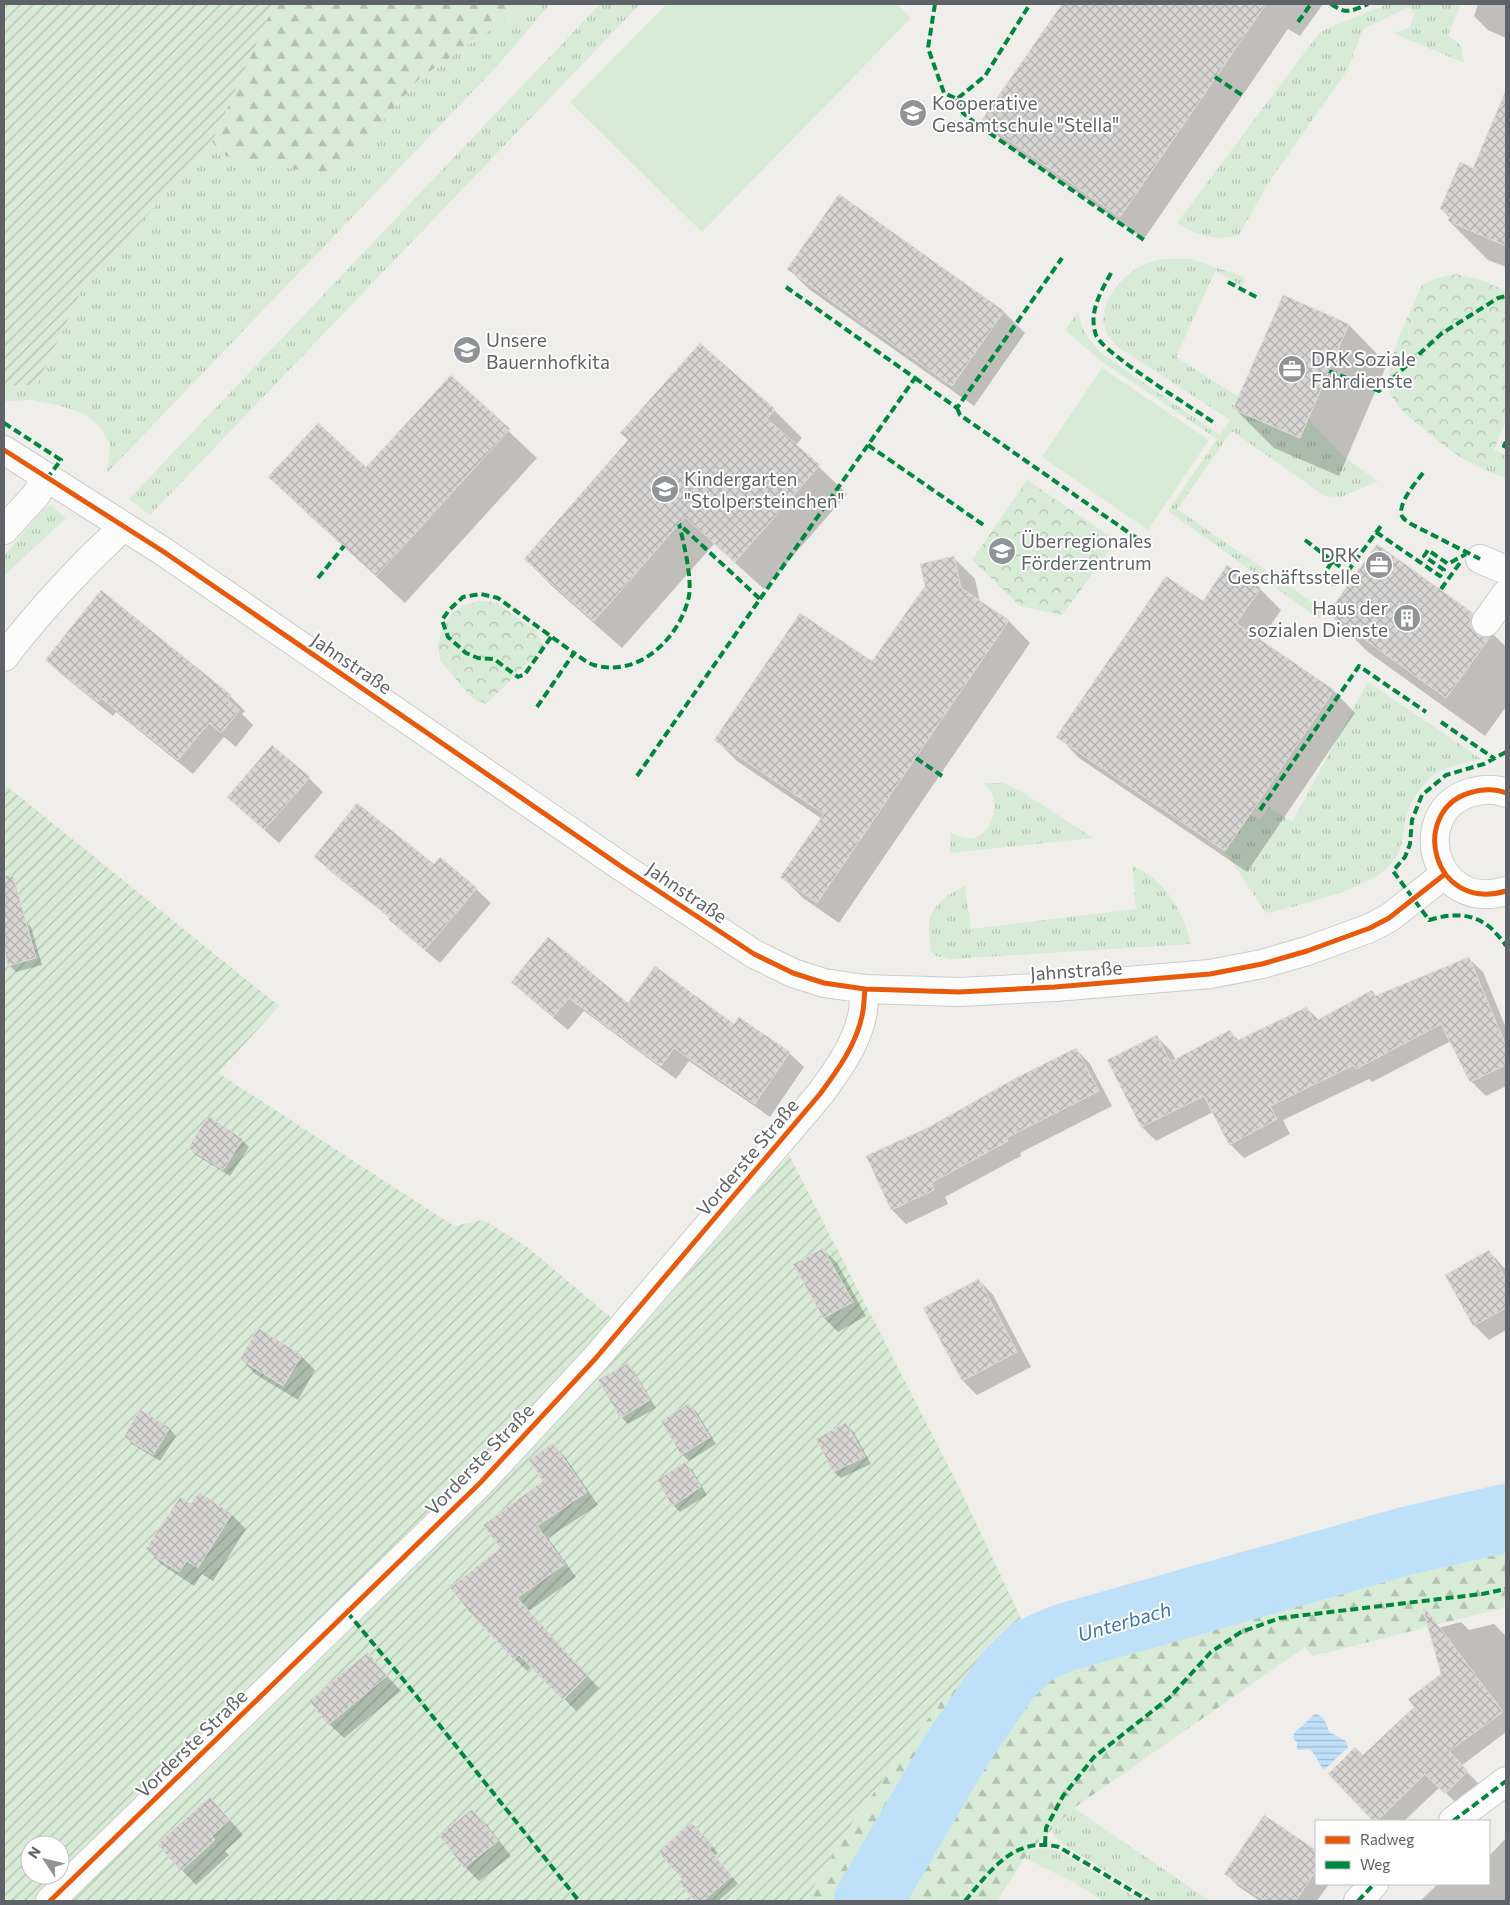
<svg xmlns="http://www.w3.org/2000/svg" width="1510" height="1905" font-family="Commissioner,sans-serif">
  <defs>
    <pattern id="grass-tufts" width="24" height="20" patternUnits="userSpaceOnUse" patternTransform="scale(1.25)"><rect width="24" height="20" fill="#d8ebd6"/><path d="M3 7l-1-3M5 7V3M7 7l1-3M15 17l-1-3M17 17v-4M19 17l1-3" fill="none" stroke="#b2c2b1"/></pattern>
    <pattern id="forest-firs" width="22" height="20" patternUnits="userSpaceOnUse" patternTransform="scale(1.25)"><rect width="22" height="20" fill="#d8ebd6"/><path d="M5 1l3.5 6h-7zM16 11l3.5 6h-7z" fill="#b2c2b1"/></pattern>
    <pattern id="park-crowns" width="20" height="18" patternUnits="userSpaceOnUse" patternTransform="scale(1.25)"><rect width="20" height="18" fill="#d8ebd6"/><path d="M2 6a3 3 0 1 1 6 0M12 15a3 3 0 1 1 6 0" fill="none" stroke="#b2c2b1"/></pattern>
    <pattern id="garden-furrows" width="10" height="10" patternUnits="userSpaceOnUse" patternTransform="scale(1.25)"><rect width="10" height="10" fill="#d8ebd6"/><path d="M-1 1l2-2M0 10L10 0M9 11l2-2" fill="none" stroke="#b2c2b1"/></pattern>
    <pattern id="water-rules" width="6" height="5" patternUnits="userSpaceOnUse" patternTransform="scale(1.25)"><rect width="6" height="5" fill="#bfe0f9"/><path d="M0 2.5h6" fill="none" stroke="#9eb9cd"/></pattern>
    <pattern id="building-cross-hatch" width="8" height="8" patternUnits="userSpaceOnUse" patternTransform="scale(1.25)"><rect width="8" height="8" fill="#d6d5d3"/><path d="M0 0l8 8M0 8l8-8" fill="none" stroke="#b1b0af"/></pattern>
  </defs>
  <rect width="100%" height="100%" fill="#efeeea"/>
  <!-- grass -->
  <path fill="url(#grass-tufts)" d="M528 4H550L498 65 107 473 110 445 101 428 85 414 58 405 33 400 4 401V386L37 385 83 287 212 142 226 156 347 162 420 78Z
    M600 4H640L150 515 129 499Z
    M1387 4H1461L1448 35 1461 46 1464 63 1393 33 1410 28 1414 14 1409 7 1363 29 1348 69 1269 182 1239 235C1212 241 1201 236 1177 223L1320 32Z
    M1162 259H1191L1244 277 1245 282 1242 287 1235 283 1236 282 1215 271 1176 357 1239 397 1234 410 1300 438 1308 419 1344 457 1378 481 1341 497 1325 496 1232 431 1177 509 1328 613 1318 618 1168 511 1217 439 1101 361 1065 330 1078 312C1082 331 1090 342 1105 356L1220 435 1230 420 1118 347C1114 342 1108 337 1106 331 1095 309 1120 277 1139 267 1146 263 1155 261 1162 259Z
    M1494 450 1506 455V478L1483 469Z
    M51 505 66 518 4 576V556L43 510Z
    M1368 682 1481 759C1469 763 1456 764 1444 769 1422 779 1408 804 1404 827 1402 844 1401 855 1387 868 1363 890 1299 906 1266 913L1225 851 1250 814 1260 820 1269 807 1292 822Z
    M984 783H1003L1019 790 1093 838 950 853 951 833C958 836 966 840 974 838 992 833 999 807 991 792 990 789 986 786 984 783Z
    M1132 866C1164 878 1184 912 1191 944L952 959 936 956 931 952C931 943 928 933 929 924 929 907 951 892 965 886L971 929 1136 909Z
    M1074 1808 1210 1901H1156L1062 1844 1054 1836 1053 1828Z
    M1043 1848 1058 1851 1142 1901H1103L1075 1883 1025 1858 1029 1851Z"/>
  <!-- forest -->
  <path fill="url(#forest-firs)" d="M274 4H528L420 78 347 162 322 174 226 156 212 142Z
    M1506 1484V1607L1313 1656 1305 1647 1074 1808 1029 1851 997 1901H805L855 1818 946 1694 983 1670 995 1649 1026 1629Z"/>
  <!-- park -->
  <path fill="url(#park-crowns)" d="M1456 274 1481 280 1506 291V420L1494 450 1483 469C1460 459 1444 446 1425 430 1414 421 1397 409 1391 394 1381 365 1411 312 1422 285L1437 278Z
    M1027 480 1117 541 1062 615 1020 606 972 560Z
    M479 601 495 602 536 631 544 647 486 704 472 698 440 660 438 645 442 629 451 615 463 606Z"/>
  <!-- garden -->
  <path fill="url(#garden-furrows)" fill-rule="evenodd" d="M4 4H274L212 142 83 287 37 385 4 386Z
    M4 784 279 1006 218 1073 454 1226 483 1220 527 1247 634 1337 789 1155 960 1489 1026 1629 995 1649 983 1670 946 1694 855 1818 805 1901H4ZM30 1845H60V1875H30Z"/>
  <!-- pitch -->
  <path fill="#d8ebd6" d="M667 4H897L911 18 702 232 570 102Z
    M1102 368 1209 440 1148 530 1042 457Z"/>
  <!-- water -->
  <path fill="url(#water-rules)" d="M1315 1714C1324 1716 1327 1724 1329 1732L1346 1741 1348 1747 1324 1770C1318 1763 1316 1754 1309 1749L1300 1750 1297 1749V1742L1293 1739 1294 1733Z"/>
  <!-- shadow -->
  <path fill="#0003" d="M1063 4H1323L1300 36 1288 29 1144 239 1006 144 982 120Z
    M1478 4H1506V38L1488 30 1474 16Z
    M1488 136 1506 143V267L1488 260 1449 221 1450 218 1441 209 1474 169Z
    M840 196 1004 312 1025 333 974 406 810 290 788 269Z
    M1349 325 1387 364 1339 476 1274 448 1235 409Z
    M700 345 774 410 802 438 796 445 847 494 764 589 714 544 622 648 553 587 525 559 629 440Z
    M451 377 537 458 405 603 298 505 270 477 367 469Z
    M954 558 975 579 980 602 1009 621 1030 643 839 923 803 898 782 877 822 819 737 761 716 740 872 663Z
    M1260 589 1281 610 1260 641 1334 691 1355 713 1247 872 1079 758 1058 736 1203 602Z
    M101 592 230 696 245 711 242 714 253 725 236 747 224 737 193 774 116 712 113 716 61 674 46 660Z
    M1329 613 1473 614 1506 647V707L1485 736 1368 652Z
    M309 778 323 792 279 843 228 797Z
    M316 857 434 865 476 889 491 903 440 963 404 933 390 918 330 871Z
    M24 920 31 927 42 965 16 972 9 965 4 945V926Z
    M1468 958 1483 972 1506 1028V1086L1486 1096 1471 1081 1451 1041 1372 1082 1369 1079 1283 1120 1290 1134 1244 1158 1230 1144 1213 1112 1156 1141 1142 1127 1109 1060 1157 1037 1171 1051 1176 1060 1230 1031 1239 1041 1306 1008 1319 1020 1372 992 1377 996Z
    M513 982 734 1026 739 1019 789 1053 804 1067 770 1117 689 1061 676 1079 584 1011 568 1030 527 996Z
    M1076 1049 1090 1064 1112 1106 1020 1153 1021 1156 945 1197 948 1204 906 1224 892 1210 929 1128Z
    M242 1140 249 1147 230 1176 196 1155 189 1148Z
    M823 1249 837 1263 866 1316 838 1332 824 1318Z
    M1489 1251 1506 1270V1330L1489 1340 1474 1325 1447 1275Z
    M979 1280 993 1295 1031 1367 977 1395 963 1381Z
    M301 1356 315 1370 298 1400 255 1374 241 1359Z
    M628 1364 634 1371 656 1408 628 1424 621 1417Z
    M689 1405 696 1411 716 1444 689 1461 682 1454Z
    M846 1424 853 1431 871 1464 841 1478 834 1472 817 1439Z
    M170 1429 176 1436 160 1461 132 1444 125 1437Z
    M553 1445 565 1457 598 1505 548 1538 576 1577 529 1611 557 1642 556 1643 599 1688 576 1711 532 1666 527 1671 515 1659 501 1549 545 1481Z
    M685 1463 692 1470 707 1495 680 1512 673 1505Z
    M199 1494 232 1515 246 1529 213 1581 202 1574 194 1586 161 1564 147 1550 191 1505Z
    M1461 1622 1469 1630 1494 1624 1506 1636V1732L1461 1766 1480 1785 1459 1806 1440 1787 1404 1821H1375L1330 1774 1363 1757 1415 1707 1443 1674 1431 1630Z
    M367 1654 401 1691 344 1738 329 1724Z
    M472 1810 487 1825 511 1856 479 1881 465 1867Z
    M224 1813 243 1835 225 1851 229 1855 196 1885 182 1870Z
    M1265 1817 1316 1852V1884H1329L1317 1901H1260L1239 1887 1226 1874Z
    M698 1830 718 1853 715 1856 738 1884 718 1901H697L680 1882 683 1879Z
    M1506 1838V1901H1420L1438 1884H1489V1856Z"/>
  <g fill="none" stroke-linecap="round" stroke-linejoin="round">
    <!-- river -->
    <path stroke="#bfe0f9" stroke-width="68" d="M868 1901 959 1746 1008 1675 1033 1651 1063 1638 1406 1541 1506 1518"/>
  </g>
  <!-- building -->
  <path fill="url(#building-cross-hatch)" stroke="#deddd9" d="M1062 4H1266L1120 217 981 121Z
    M1506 90V246L1448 221 1450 215 1440 209 1460 162 1473 168Z
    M839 194 1004 311 952 386 787 269Z
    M1283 295 1349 324 1300 438 1233 409Z
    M700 343 775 409 767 419 820 465 735 562 685 517 594 621 524 559 628 440 620 433Z
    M451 375 510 429 376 576 268 477 318 423 366 467Z
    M1377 544 1473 613 1470 621 1472 629 1477 635 1484 637H1490L1446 698 1328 613Z
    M954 556 961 588 1009 620 817 903 780 877 824 814 714 740 800 613 872 661 925 586 920 564Z
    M1227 565 1261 588 1236 623 1334 690 1225 851 1056 737 1166 576 1203 601Z
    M101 590 231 695 227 700 240 710 221 733 209 723 178 760 101 698 98 702 45 660Z
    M272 745 310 777 264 830 227 797Z
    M357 803 434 864 440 857 477 888 425 950 388 919 390 917 314 857Z
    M13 875 36 958 8 966 4 950V876Z
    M548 937 628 1003 655 966 734 1024 739 1017 790 1052 755 1104 674 1048 661 1066 569 998 553 1017 511 982Z
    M1469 957 1506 1046V1065L1470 1082 1441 1024 1356 1069 1354 1065 1270 1106 1277 1119 1229 1145 1204 1096 1141 1127 1107 1060 1157 1035 1170 1062 1230 1030 1236 1041 1307 1007 1314 1022 1372 990 1375 996Z
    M1076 1048 1099 1091 1006 1138 1008 1141 931 1183 934 1190 891 1210 866 1156 929 1127 1016 1078Z
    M208 1116 243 1139 223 1170 188 1148Z
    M823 1248 853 1302 823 1318 793 1264Z
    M1489 1250 1506 1280V1308L1473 1326 1445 1275Z
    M979 1279 1017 1352 962 1381 923 1308Z
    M258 1328 302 1355 283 1386 240 1359Z
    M628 1363 650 1400 620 1418 598 1380Z
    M689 1403 710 1437 681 1455 661 1421Z
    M140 1409 170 1428 153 1455 124 1437Z
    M846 1422 865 1457 833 1472 816 1439Z
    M553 1443 587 1492 537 1526 565 1564 517 1598 546 1629 545 1630 588 1675 563 1700 519 1655 514 1660 471 1614 450 1588 500 1548 483 1525 543 1481 529 1460Z
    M685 1462 701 1487 672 1506 657 1480Z
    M199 1492 232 1514 198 1568 187 1561 179 1572 145 1550 180 1497 191 1504Z
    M1425 1608 1503 1712 1449 1751 1468 1771 1445 1794 1425 1774 1377 1821H1373L1328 1774 1355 1747 1363 1755 1414 1707 1408 1699 1441 1674 1423 1609Z
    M368 1652 387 1676 328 1725 309 1701Z
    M210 1797 230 1820 212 1836 215 1840 181 1871 157 1844Z
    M472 1809 498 1841 464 1868 439 1835Z
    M1264 1815 1316 1850V1870L1296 1901H1265L1224 1874Z
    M691 1822 713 1845 709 1849 732 1876 703 1901H695L678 1882 682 1879 658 1852Z"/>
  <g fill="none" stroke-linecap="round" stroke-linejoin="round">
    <!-- minor casing -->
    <g stroke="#cbcccc" stroke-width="30">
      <path id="minor" d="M4 450 164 552 622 867 754 954 793 973 824 983 865 989 959 992 1055 987 1210 974 1262 964 1307 951 1370 928 1389 918 1445 874
        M4 530 35 496 48 477
        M1480 559 1506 570
        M1486 622 1506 594
        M4 657C29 624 56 594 85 564 97 551 111 540 123 526
        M1506 793C1494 788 1482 789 1469 793 1409 812 1432 913 1506 891
        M1453 1821 1506 1781
        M50 1901 480 1483 596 1358 820 1094C837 1071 856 1045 862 1016 864 1008 864 998 865 989
        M1358 1901 1374 1884"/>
    </g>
    <!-- minor -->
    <use href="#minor" stroke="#fdfcfc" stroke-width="28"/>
    <!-- quiet -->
    <path stroke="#00873e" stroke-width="4" stroke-dasharray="8 4" stroke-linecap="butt" d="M935 4 928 48 944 93 957 99 985 76 1030 4
      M1331 4C1347 15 1351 11 1368 4
      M1298 22 1311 4
      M1215 77 1245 97
      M957 99 963 113 978 125 1144 240
      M1111 273C1101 292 1088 312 1096 335 1101 352 1196 410 1216 424
      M1228 282 1258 298
      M1329 371 1379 391 1441 334 1498 298 1506 296
      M915 378 957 408 1062 258
      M957 408 960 415 1138 539
      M4 423 61 460 48 477
      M1506 442 1504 446 1506 447
      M868 445 985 526
      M1423 473C1416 482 1397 504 1402 516 1403 519 1408 522 1411 524L1480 559
      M1376 532 1440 576 1444 570 1424 556 1428 550 1448 564 1466 554
      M1305 540 1342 568
      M1332 562 1325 572V576L1331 583 1336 584 1340 582 1383 523
      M318 578 344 546
      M1441 589 1462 560
      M760 599 915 378 786 287
      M551 637 525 674 518 677 494 659 478 658 466 653 448 637 442 620 449 610 463 597 481 594 498 598 574 653
      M537 707 574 653C580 657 587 663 594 665 639 678 680 638 689 596 692 578 684 543 679 524
      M1441 722 1495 759
      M1506 752 1484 764 1446 775 1422 795 1412 820 1410 844 1405 857 1393 871 1429 920C1453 913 1475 912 1494 931 1498 936 1503 940 1506 946
      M916 758 942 776
      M637 776 760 599 679 524
      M1260 810 1359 666 1426 712
      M347 1612 406 1683 579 1901
      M1453 1821 1506 1781
      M1045 1844 1046 1828 1063 1796 1094 1757 1169 1698 1211 1652 1241 1632 1280 1618 1482 1594 1506 1589
      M965 1901C991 1870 1014 1836 1059 1847L1149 1901
      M1358 1901 1374 1884"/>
    <!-- cycleway casing -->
    <g stroke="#fff" stroke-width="8">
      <path id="cycleway" d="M4 450 164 552 622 867 754 954 793 973 824 983 865 989 959 992 1055 987 1210 974 1262 964 1307 951 1370 928 1389 918 1445 874
        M1506 793C1494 788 1482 789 1469 793 1409 812 1432 913 1506 891
        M50 1901 480 1483 596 1358 820 1094C837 1071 856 1045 862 1016 864 1008 864 998 865 989"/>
    </g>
    <!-- cycleway -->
    <use href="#cycleway" stroke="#e8590c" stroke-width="5"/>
  </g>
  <!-- icons -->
  <defs>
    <g id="school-disc" transform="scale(1.4375)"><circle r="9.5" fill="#919496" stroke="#fff"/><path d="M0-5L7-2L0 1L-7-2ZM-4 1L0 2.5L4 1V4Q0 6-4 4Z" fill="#fff"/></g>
    <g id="office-disc" transform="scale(1.4375)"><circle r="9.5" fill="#919496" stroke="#fff"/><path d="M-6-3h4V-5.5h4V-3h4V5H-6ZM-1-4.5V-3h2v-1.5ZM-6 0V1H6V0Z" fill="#fff"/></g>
    <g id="building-disc" transform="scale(1.4375)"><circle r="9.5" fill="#919496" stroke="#fff"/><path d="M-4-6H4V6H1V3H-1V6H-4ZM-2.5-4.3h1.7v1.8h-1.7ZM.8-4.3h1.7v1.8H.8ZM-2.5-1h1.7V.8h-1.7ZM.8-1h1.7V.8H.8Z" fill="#fff"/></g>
  </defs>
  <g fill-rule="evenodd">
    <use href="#school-disc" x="913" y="113"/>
    <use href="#school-disc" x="467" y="350"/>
    <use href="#office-disc" x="1292" y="369"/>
    <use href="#school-disc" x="665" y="489"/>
    <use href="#school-disc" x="1002" y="551"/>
    <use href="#office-disc" x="1379" y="565"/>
    <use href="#building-disc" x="1407" y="618"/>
  </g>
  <g text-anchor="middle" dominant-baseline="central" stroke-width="4" stroke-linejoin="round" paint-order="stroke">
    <!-- poi labels -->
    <g font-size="19" fill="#5f6368" stroke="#fff" text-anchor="start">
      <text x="932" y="102">Kooperative<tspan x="932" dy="22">Gesamtschule "Stella"</tspan></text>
      <text x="486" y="339">Unsere<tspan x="486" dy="22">Bauernhofkita</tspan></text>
      <text x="1311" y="358">DRK Soziale<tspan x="1311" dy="22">Fahrdienste</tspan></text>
      <text x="684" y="478">Kindergarten<tspan x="684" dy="22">"Stolpersteinchen"</tspan></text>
      <text x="1021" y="540">Überregionales<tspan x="1021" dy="22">Förderzentrum</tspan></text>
      <text x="1360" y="554" text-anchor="end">DRK<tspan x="1360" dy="22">Geschäftsstelle</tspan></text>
      <text x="1388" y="607" text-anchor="end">Haus der<tspan x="1388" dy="22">sozialen Dienste</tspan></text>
    </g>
    <!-- street labels -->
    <g font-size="19" fill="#5f6368" stroke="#fff">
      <text transform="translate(352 663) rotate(34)">Jahnstraße</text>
      <text transform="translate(687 892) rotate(34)">Jahnstraße</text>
      <text transform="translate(1076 970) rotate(-4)">Jahnstraße</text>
      <text transform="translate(747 1157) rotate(-50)">Vorderste Straße</text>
      <text transform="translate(479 1459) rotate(-46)">Vorderste Straße</text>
      <text transform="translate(191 1743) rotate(-44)">Vorderste Straße</text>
    </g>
    <!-- water labels -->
    <g font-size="20" font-style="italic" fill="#4174aa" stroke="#fff">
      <text transform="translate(1124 1621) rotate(-16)">Unterbach</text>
    </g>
  </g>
  <!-- border -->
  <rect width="1510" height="1905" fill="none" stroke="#5f6368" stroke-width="10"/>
  <!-- legend -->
  <rect x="1315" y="1820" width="175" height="65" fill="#ffffff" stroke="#bfc1c3"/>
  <rect x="1325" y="1836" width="25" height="8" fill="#e8590c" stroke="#bfc1c3"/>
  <text x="1360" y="1845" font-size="15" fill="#5f6368">Radweg</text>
  <rect x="1325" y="1861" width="25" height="8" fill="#00873e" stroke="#bfc1c3"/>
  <text x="1360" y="1870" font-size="15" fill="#5f6368">Weg</text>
  <!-- north arrow -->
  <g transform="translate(45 1860) rotate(305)"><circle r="24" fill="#ffffff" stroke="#bfc1c3"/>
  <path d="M0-4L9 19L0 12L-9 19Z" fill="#919496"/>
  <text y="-8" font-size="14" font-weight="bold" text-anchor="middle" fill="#5f6368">N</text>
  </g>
</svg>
